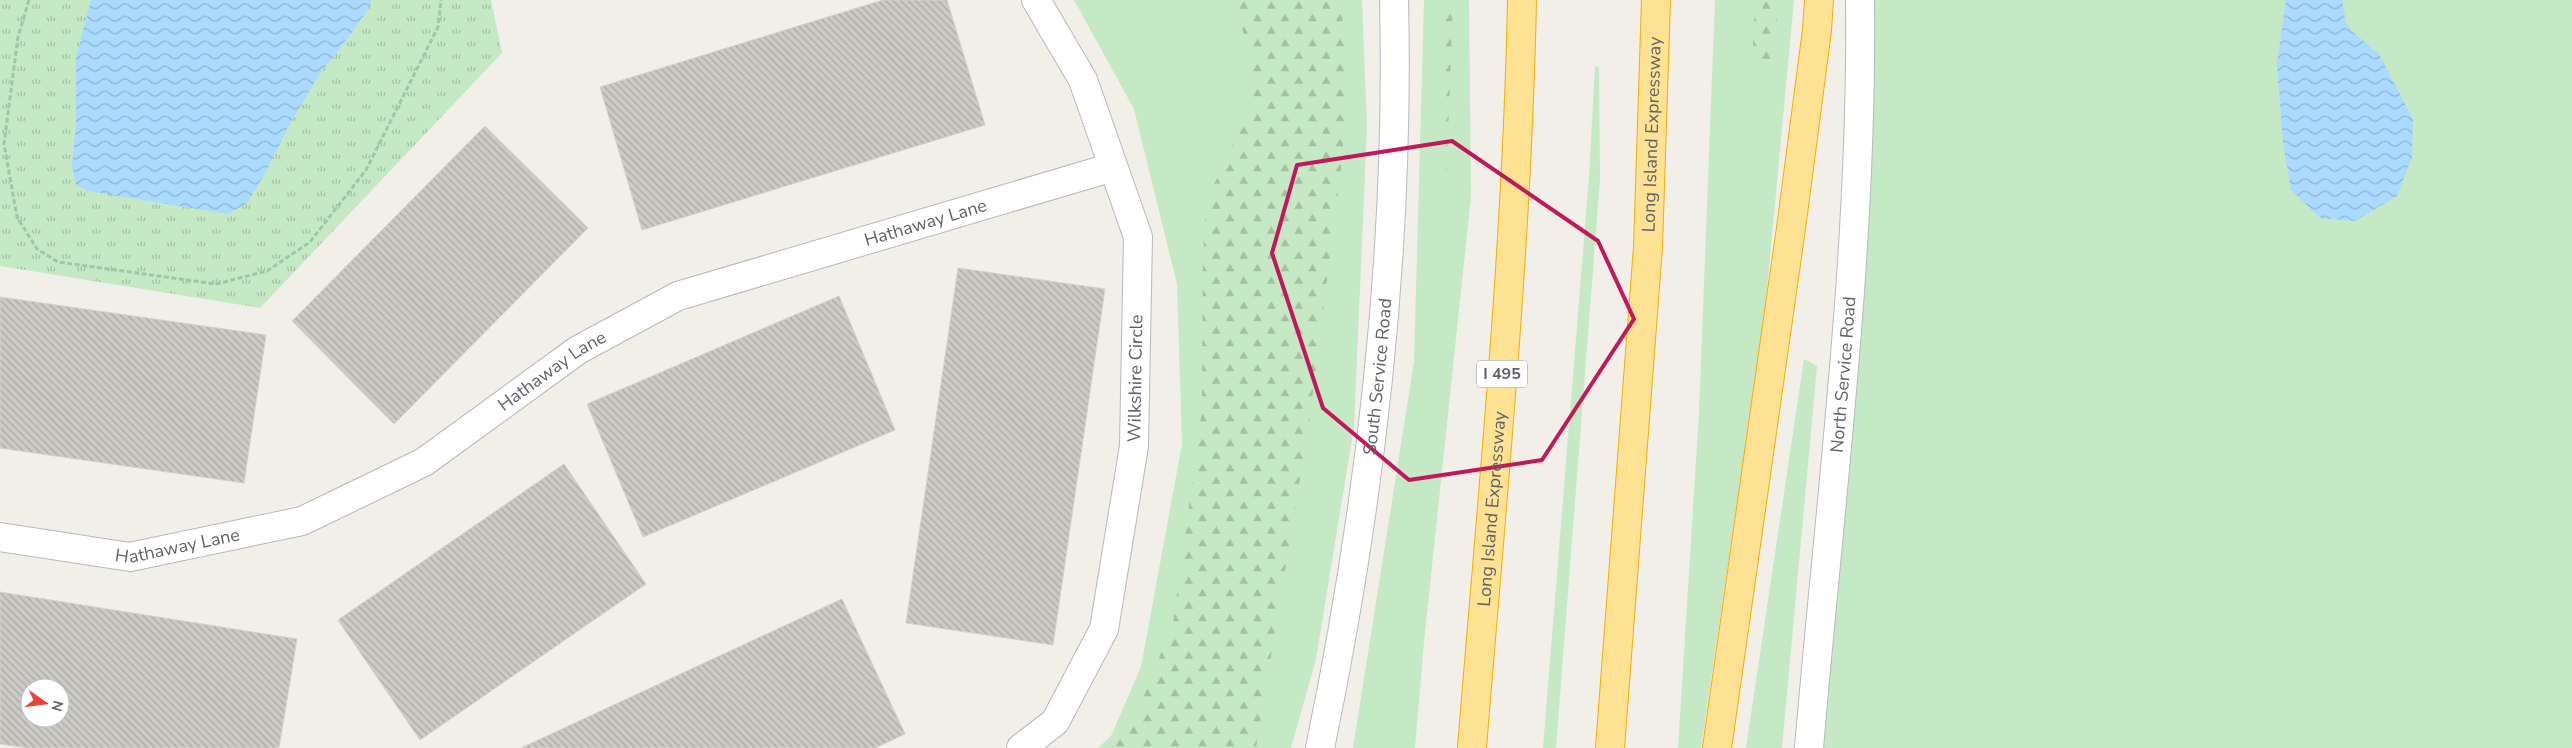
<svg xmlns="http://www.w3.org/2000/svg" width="2572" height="748" font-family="'Nunito Sans',sans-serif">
  <defs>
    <pattern id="forest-firs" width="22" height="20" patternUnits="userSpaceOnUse" patternTransform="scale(1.25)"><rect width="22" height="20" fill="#c5e8c5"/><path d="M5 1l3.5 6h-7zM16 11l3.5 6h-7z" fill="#a3c0a4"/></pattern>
    <pattern id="park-tufts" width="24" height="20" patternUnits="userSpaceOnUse" patternTransform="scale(1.25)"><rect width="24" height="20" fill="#c5e8c5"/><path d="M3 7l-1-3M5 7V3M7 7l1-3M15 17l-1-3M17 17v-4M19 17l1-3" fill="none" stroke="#a3c0a4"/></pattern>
    <pattern id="water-waves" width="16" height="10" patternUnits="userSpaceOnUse" patternTransform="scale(1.25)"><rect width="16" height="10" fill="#aadaff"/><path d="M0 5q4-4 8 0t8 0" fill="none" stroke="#8eb4d2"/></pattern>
    <pattern id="building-back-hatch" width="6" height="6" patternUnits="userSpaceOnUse" patternTransform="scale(1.25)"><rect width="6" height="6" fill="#cccac5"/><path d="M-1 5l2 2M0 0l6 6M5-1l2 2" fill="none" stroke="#a9a8a4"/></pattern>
  </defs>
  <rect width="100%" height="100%" fill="#f1efe8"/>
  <!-- grass -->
  <path fill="#c5e8c5" d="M1074 0H1362L1367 127 1354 427 1316 659 1291 748H1098L1111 736 1141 667 1182 444 1177 284 1134 109Z
    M1424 0H1469L1471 196 1424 642 1415 748H1353L1414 362Z
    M1715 0H1794L1765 311 1701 748H1678L1699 412Z
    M1860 0H2572V748H1809Z
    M1595 66 1599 67 1600 179 1556 748H1543L1589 177Z
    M1804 359 1817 366 1782 748H1746Z"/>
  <!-- forest -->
  <path fill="url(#forest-firs)" d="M1235 0H1340L1348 64 1342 161 1309 424 1256 748H1114L1140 706 1173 623 1202 410 1203 254 1207 199 1233 145 1257 87Z
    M1440 0H1453L1446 189Z
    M1755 0H1778L1775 66 1759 69 1753 45Z"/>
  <!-- park -->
  <path fill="url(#park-tufts)" d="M0 0H491L502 53 260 308 0 266Z"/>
  <!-- water -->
  <path fill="url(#water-waves)" d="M91 0H371L370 6 351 34 319 75 288 127 266 172 247 203 228 214 88 191 76 185 72 165 76 123V58Z
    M2286 0H2342L2346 23 2354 33 2379 54 2413 119 2412 157 2397 196 2355 221 2320 218 2291 190 2283 143 2277 64Z"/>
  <!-- building -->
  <path fill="url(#building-back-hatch)" stroke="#d6d1c6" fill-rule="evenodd" d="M883 0H947L985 125 642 230 600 87Z
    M485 126 588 228 394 424 292 321Z
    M958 268 1105 289 1053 645 906 623Z
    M839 296 895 430 643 537 587 404Z
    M0 297 266 335 244 483 0 448Z
    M564 464 646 584 420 740 338 620Z
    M0 592 297 639 279 748H27L0 744ZM30 688H60V718H30Z
    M842 599 905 734 875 748H521Z"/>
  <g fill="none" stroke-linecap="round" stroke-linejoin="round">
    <!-- street casing -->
    <g stroke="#b5b8bc" stroke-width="30">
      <g id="street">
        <path id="s1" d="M0 537 130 557 302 521 424 462 578 350 678 296 1113 167"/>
        <path id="s2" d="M1021 748 1055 722 1104 629 1134 446 1138 237 1083 80 1036 0"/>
      </g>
    </g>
    <!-- secondary casing -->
    <g stroke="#b6babf" stroke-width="30">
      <g id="secondary">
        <path id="s3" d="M1320 748C1371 502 1400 252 1394 0"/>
        <path id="s4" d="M1809 748C1830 499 1863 250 1860 0"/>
      </g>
    </g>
    <!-- highway casing -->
    <g stroke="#f9ab00" stroke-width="30">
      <g id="highway">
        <path id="s5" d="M1472 748C1492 499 1517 250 1522 0"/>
        <path id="s6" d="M1610 748 1648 247 1656 0"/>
        <path d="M1717 748 1792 221 1817 30 1819 0"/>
      </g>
    </g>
    <!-- path -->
    <path stroke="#9cc7a9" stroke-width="3" stroke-dasharray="5 2.5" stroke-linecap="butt" d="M29 0 18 37 4 144 17 217 37 249 58 262 216 284 267 271 310 242 366 170 438 27 441 0"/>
    <!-- street -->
    <use href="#street" stroke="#fff" stroke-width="28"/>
    <!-- secondary -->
    <use href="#secondary" stroke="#fff" stroke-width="28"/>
    <!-- highway -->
    <use href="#highway" stroke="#fde293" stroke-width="28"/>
  </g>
  <!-- marked area -->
  <path fill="none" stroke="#c2185b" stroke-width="4" stroke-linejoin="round" d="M1452 141 1598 241 1634 319 1542 460 1409 480 1323 408 1272 253 1297 165Z"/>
  <g text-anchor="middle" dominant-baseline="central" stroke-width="4.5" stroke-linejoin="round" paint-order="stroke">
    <!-- shield labels -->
    <rect fill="#fff" stroke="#8f9295" stroke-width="1" x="1477" y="360.5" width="50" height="27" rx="4"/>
    <g font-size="16" font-weight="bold" fill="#5f6368">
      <text x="1502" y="374">I 495</text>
    </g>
    <!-- street labels -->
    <g font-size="18" fill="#5f6368" stroke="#fff">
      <text stroke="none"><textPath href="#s6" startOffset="615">Long Island Expressway</textPath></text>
      <text stroke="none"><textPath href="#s1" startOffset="1005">Hathaway Lane</textPath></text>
      <text stroke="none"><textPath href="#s1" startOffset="600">Hathaway Lane</textPath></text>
      <text stroke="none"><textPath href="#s4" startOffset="375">North Service Road</textPath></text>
      <text stroke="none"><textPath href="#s3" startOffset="376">South Service Road</textPath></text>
      <text stroke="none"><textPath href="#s2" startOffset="401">Wilkshire Circle</textPath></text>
      <text stroke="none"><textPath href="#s5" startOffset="240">Long Island Expressway</textPath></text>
      <text stroke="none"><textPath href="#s1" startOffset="180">Hathaway Lane</textPath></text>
    </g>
  </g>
  <!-- north arrow -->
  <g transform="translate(45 703) rotate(104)"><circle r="24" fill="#ffffff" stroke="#bfc1c3"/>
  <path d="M0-4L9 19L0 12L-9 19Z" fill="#ea4335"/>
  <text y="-8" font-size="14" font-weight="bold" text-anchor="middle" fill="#5f6368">N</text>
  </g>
</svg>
